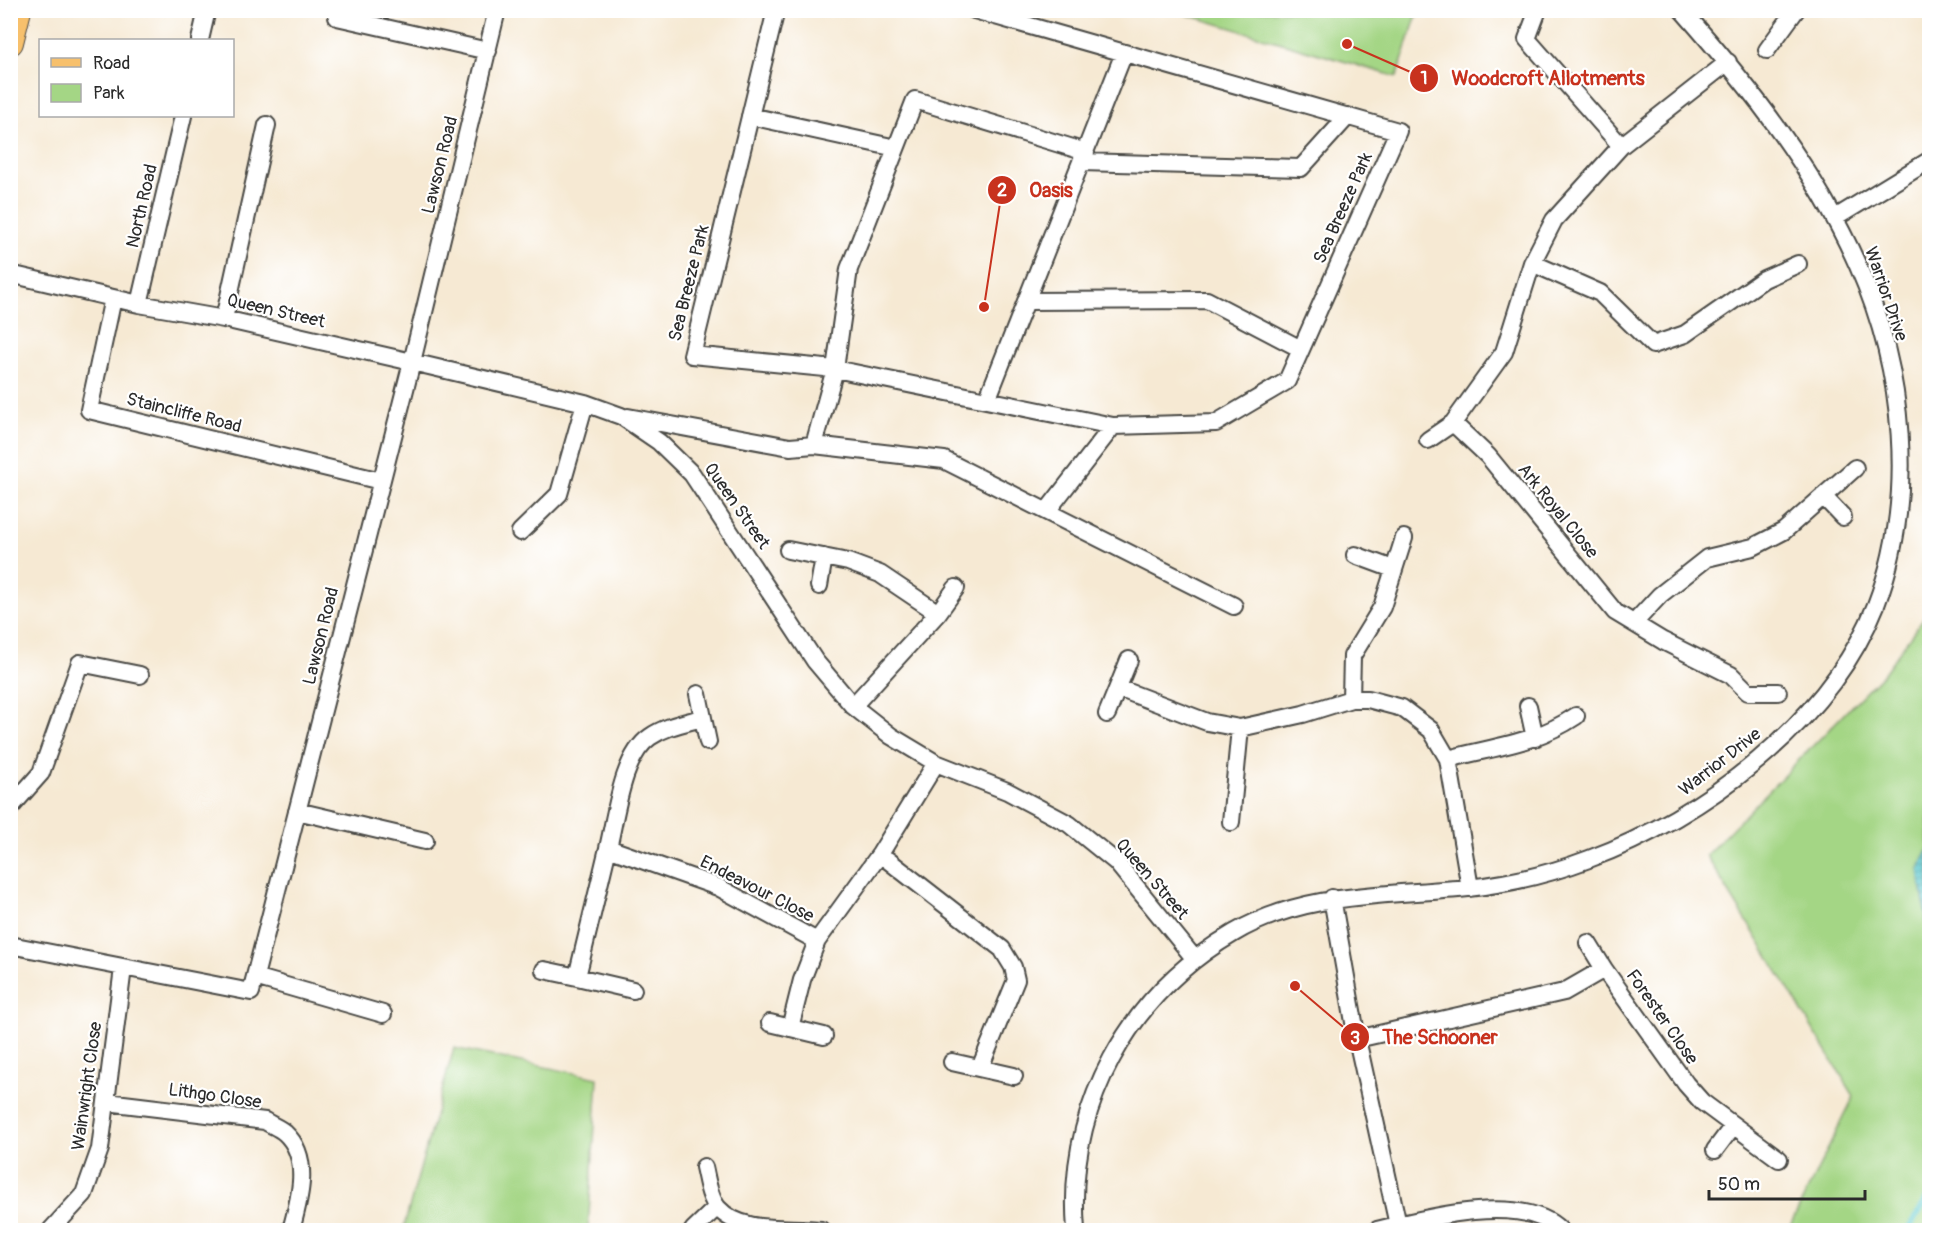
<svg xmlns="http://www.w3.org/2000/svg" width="1940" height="1241" font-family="Pangolin,sans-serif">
  <defs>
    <pattern id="water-rules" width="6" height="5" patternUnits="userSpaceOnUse" patternTransform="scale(1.5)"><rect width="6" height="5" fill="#5ac7ce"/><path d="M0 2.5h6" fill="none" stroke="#4ba2a7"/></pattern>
  </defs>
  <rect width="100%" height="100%" fill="#fff"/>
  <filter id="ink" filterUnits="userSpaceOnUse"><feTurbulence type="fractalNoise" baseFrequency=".0167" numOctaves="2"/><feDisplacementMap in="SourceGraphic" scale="12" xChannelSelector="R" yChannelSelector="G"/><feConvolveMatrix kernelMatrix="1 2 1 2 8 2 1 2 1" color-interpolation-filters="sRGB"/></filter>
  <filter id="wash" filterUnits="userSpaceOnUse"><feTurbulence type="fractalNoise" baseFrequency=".008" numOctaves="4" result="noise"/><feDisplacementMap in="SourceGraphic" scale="24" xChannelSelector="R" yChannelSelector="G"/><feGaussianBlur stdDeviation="1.35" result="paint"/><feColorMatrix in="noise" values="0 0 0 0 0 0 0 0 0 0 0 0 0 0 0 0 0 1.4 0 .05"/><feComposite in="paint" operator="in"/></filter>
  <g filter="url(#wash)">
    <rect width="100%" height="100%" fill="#f6e9d3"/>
    <!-- green -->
    <path fill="#a4d685" stroke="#688058" stroke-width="1.5" d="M1174 11H1418L1397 77Z
      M1929 610V1230H1788L1854 1096 1706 855 1884 673Z
      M454 1048 598 1078 588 1230H403Z"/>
    <!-- water -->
    <path fill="url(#water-rules)" stroke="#42797c" stroke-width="1.5" d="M1929 848 1930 924H1927L1919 870Z"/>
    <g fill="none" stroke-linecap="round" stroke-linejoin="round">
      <!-- stream -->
      <path stroke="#5ac7ce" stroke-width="6" d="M1908 1230 1930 1194"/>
    </g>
  </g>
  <g filter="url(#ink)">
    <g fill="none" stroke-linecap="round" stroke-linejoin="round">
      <!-- minor casing -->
      <g stroke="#494844" stroke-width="20">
        <path id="minor" d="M776 10 692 355 835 369 1113 426 1216 423 1287 381 1398 131 974 10
          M1538 10 1527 39 1621 146 1554 220 1532 263 1504 352 1453 423 1488 456 1615 612 1663 641 1731 675 1748 692H1778
          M337 17 488 51
          M200 40 207 10
          M1767 50 1796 10
          M750 116 896 148
          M1621 146 1728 62
          M1081 162 1301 168 1348 116
          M1835 218 1930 160
          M1532 263 1600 293 1653 345 1685 334 1764 279 1798 264
          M10 274 139 304 224 319 412 362 585 403 621 416 659 442 692 474 815 661 853 706 891 736 936 763 1007 791 1069 824 1116 862 1194 958
          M113 298 89 410 381 481
          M1027 301 1207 300 1301 349
          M139 304 183 116
          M224 319 267 125
          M987 400 1124 53
          M628 417 790 447 814 445 835 369 849 269 915 100 1086 152
          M1428 440 1453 423
          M814 445 944 460 1234 606
          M1823 496 1843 517
          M1047 511 1113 426
          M520 532 559 494 585 403
          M788 550 848 562 880 574 938 613 853 706
          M1355 555 1393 569
          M819 586 824 557
          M938 613 956 588
          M1634 623 1660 595 1707 558 1753 547 1784 531 1855 468
          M1118 688 1207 722 1240 728 1303 714 1351 699H1368L1402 708 1431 730 1448 759 1470 888
          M698 694 708 742
          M1351 699 1352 656 1382 607 1404 538
          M1528 706 1535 738
          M1107 714 1129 660
          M702 718C684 723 666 726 650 737 622 756 616 816 608 848L718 887 817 941 880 854 936 763
          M1448 759C1496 746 1534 744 1576 716
          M10 808 41 773 80 663 140 675
          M297 811 425 841
          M1231 822 1240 728
          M608 848 577 977 633 990
          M880 854 1002 949 1013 967 1016 980 980 1068
          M1332 898 1357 1039 1398 1225
          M1588 943 1604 969
          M10 945 251 992 412 362 497 10
          M544 970 577 977
          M255 977 383 1014
          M770 1023 824 1036
          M790 1028 802 980 817 941
          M1357 1039 1564 992 1604 969 1686 1084 1702 1102 1779 1159
          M952 1062 1014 1076
          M107 1102 265 1121C271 1125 280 1128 285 1133 312 1158 299 1201 291 1230
          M1715 1150 1733 1126
          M704 1167C707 1179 709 1198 718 1208 742 1235 789 1226 821 1230
          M51 1230 84 1194 100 1149 123 968
          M693 1230 717 1207
          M1076 1230C1066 1107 1128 995 1234 933 1306 891 1388 896 1468 888 1508 884 1552 873 1589 859 1703 817 1830 722 1876 605 1917 498 1904 370 1858 266 1816 171 1751 88 1682 10
          M1377 1230C1424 1218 1523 1192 1560 1230"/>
      </g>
      <!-- primary casing -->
      <g stroke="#494844" stroke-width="28">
        <path id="primary" d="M10 42 18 10"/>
      </g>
      <!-- minor -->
      <use href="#minor" stroke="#fff" stroke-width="16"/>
      <!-- primary -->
      <use href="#primary" stroke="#f7c06c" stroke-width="26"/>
    </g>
  </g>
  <g text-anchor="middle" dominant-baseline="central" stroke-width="4.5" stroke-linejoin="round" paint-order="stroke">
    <!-- street labels -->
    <g font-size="18" fill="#2b2b2b" stroke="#fff">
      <text transform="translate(440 165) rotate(-76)">Lawson Road</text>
      <text transform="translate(142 206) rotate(-77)">North Road</text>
      <text transform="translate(1343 208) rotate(-66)">Sea Breeze Park</text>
      <text transform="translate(689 283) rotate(-76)">Sea Breeze Park</text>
      <text transform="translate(1886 294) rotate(71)">Warrior Drive</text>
      <text transform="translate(276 311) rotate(13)">Queen Street</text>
      <text transform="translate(184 413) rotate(14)">Staincliffe Road</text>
      <text transform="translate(737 506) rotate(55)">Queen Street</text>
      <text transform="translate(1558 511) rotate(51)">Ark Royal Close</text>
      <text transform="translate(321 636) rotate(-76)">Lawson Road</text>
      <text transform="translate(1720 762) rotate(-38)">Warrior Drive</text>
      <text transform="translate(1152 879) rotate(49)">Queen Street</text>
      <text transform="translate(757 889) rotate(27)">Endeavour Close</text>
      <text transform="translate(1662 1017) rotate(55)">Forester Close</text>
      <text transform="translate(87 1086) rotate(-82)">Wainwright Close</text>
      <text transform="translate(215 1096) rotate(8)">Lithgo Close</text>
    </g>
  </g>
  <!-- callouts -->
  <path fill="none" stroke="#c8321e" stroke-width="2" d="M1347 44L1424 78M984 307L1002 190M1295 986L1355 1037"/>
  <g fill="#c8321e" stroke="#fff" stroke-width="2">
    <circle cx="1347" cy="44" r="6"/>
    <circle cx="984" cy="307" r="6"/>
    <circle cx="1295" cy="986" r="6"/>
    <circle cx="1424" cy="78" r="15"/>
    <circle cx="1002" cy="190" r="15"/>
    <circle cx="1355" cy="1037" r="15"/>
  </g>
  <g font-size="18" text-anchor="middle" font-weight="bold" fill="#fff">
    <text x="1424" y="84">1</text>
    <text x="1002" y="196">2</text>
    <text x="1355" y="1044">3</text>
  </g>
  <g font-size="20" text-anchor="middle" font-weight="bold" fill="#c8321e" stroke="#fff" stroke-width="4.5" stroke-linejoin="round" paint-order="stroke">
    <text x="1548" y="85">Woodcroft Allotments</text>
    <text x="1051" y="197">Oasis</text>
    <text x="1440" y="1044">The Schooner</text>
  </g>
  <!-- margin -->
  <rect width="1940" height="1241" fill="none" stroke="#fff" stroke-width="36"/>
  <!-- legend -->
  <rect x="39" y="39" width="195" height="78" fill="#ffffff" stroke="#aaaaaa" stroke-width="1.5"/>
  <rect x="51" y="58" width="30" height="9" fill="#f7c06c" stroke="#aaaaaa" stroke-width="1.5"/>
  <text x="93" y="69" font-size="18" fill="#2b2b2b">Road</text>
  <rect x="51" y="84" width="30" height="18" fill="#a4d685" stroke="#aaaaaa" stroke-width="1.5"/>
  <text x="93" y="99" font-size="18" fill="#2b2b2b">Park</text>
  <!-- scale -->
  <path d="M1709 1190v9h156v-9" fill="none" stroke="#2b2b2b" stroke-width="3"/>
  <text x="1718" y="1190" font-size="18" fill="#2b2b2b" stroke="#ffffff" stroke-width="4.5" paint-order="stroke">50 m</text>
</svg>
